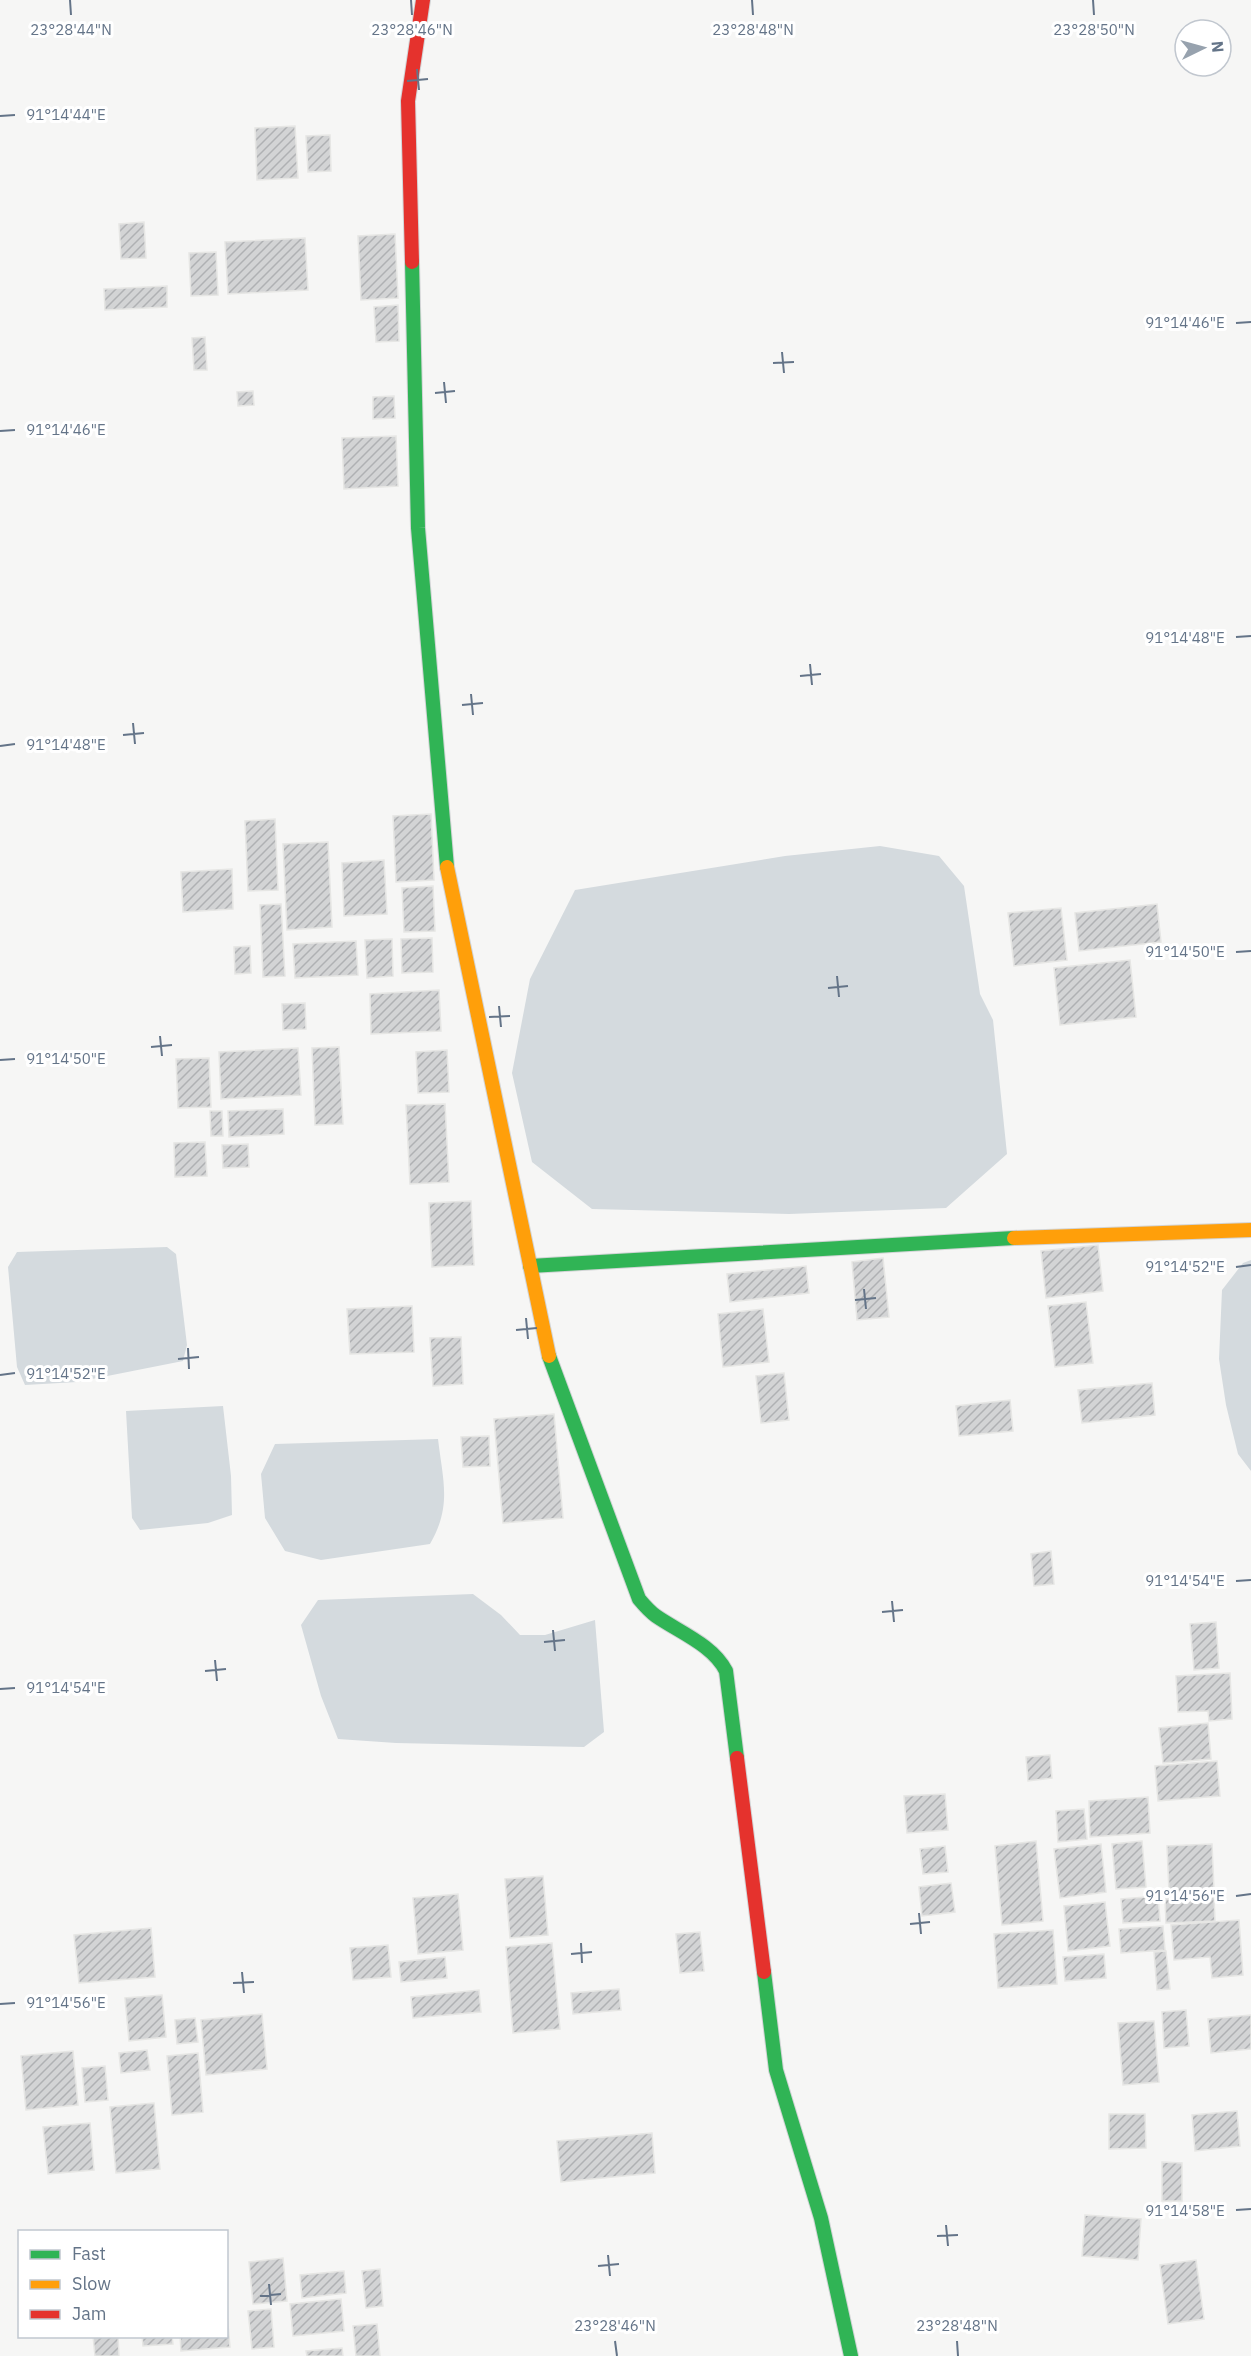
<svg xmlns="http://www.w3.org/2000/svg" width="1251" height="2356" font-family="'IBM Plex Sans',sans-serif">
  <defs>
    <pattern id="building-hatch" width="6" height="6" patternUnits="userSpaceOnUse" patternTransform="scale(1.5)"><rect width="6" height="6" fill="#d3d4d5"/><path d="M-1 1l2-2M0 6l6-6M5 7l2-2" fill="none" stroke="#afb1b3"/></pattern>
  </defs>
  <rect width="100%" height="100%" fill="#f6f6f5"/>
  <!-- water -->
  <path fill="#d4dade" d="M880 846 939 856 964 886 980 994 993 1020 1007 1154 946 1208 789 1214 592 1209 532 1162 512 1073 530 979 575 890 785 856Z
    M167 1247 176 1254 187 1345 183 1361 77 1382 25 1385 17 1367 8 1267 17 1252Z
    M1251 1260V1471L1238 1454 1226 1405 1219 1359 1222 1290 1243 1263Z
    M223 1406 231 1476 232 1515 208 1523 140 1530 132 1518 126 1411Z
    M438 1439C443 1481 452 1506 430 1544L321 1560 285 1551 265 1518 261 1474 275 1444Z
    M473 1594 501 1615 520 1635H545L595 1620 604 1732 584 1747 396 1743 338 1739 321 1696 301 1625 318 1600Z"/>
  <!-- building -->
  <path fill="url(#building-hatch)" stroke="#e6e6e4" stroke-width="1.5" d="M295 126 298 178 257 180 255 128Z
    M330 135 331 171 308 172 306 136Z
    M144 222 146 258 121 259 119 224Z
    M395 234 398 298 361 300 358 236Z
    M305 238 308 290 228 294 225 242Z
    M216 252 218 295 191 296 189 253Z
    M167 286V307L105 310 104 289Z
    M398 305 399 341 376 342 374 307Z
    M205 337 207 370H194L192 338Z
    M253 391 254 405 238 406 237 392Z
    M394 396 395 418 373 419V397Z
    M396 436 398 486 344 489 342 438Z
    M431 814 434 880 396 882 393 816Z
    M275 819 278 890 248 891 245 821Z
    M328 842 332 927 287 930 283 844Z
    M384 860 387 914 344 916 342 863Z
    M232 869 233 909 183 912 181 872Z
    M433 886 435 931 404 932 402 888Z
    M281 904 285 976 263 977 260 905Z
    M1157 904 1161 942 1079 951 1075 913Z
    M1061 908 1067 960 1014 966 1008 913Z
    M432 938 433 972 402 973 401 939Z
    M392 939 393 976 367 978 365 940Z
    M356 941 358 975 295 978 293 944Z
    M250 946 251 973 235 974 234 947Z
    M1130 960 1136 1017 1060 1025 1054 968Z
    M439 990 441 1031 371 1034 370 994Z
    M305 1003 306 1029 283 1030 282 1004Z
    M339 1047 343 1124 315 1125 312 1048Z
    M298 1048 301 1095 221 1099 219 1052Z
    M447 1050 449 1092 418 1093 416 1052Z
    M209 1058 211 1107 178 1108 176 1059Z
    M445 1104 449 1182 410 1184 406 1105Z
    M283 1109 284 1134 229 1137 228 1111Z
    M210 1111H222L223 1136H211Z
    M205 1142 207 1176 175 1177 174 1143Z
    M248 1144 249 1167 223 1168 222 1145Z
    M471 1201 474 1265 432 1267 429 1203Z
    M1098 1245 1103 1291 1046 1298 1041 1251Z
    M883 1258 889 1317 857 1320 852 1262Z
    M806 1266 809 1293 730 1302 727 1274Z
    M1086 1302 1093 1363 1055 1367 1048 1306Z
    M412 1306 414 1352 350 1354 347 1309Z
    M763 1309 769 1362 723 1367 718 1314Z
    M461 1337 463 1384 433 1386 430 1338Z
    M784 1373 789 1420 761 1423 756 1376Z
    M1152 1383 1155 1415 1082 1423 1078 1390Z
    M1010 1400 1013 1431 959 1436 956 1406Z
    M554 1414 563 1518 503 1523 494 1419Z
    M489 1436 490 1466 463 1467 461 1437Z
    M1051 1551 1054 1584 1034 1586 1031 1554Z
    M1216 1622 1219 1668 1194 1670 1190 1624Z
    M1230 1673 1232 1719 1209 1721 1208 1711 1178 1712 1176 1676Z
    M1208 1723 1211 1759 1163 1763 1159 1728Z
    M1050 1755 1052 1778 1028 1781 1026 1757Z
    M1217 1761 1220 1796 1158 1801 1155 1766Z
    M945 1794 948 1830 907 1833 904 1796Z
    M1148 1797 1150 1833 1090 1837 1089 1801Z
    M1084 1809 1087 1839 1058 1842 1056 1811Z
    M1036 1841 1043 1921 1002 1925 995 1846Z
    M1142 1841 1146 1887 1116 1889 1112 1844Z
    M1101 1844 1106 1892 1060 1898 1054 1849Z
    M1212 1844 1214 1890 1169 1892 1167 1846Z
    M945 1846 948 1872 923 1874 920 1849Z
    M543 1876 548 1935 510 1938 505 1879Z
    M951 1883 955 1912 922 1916 919 1887Z
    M458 1894 463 1950 418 1954 413 1898Z
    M1158 1896 1160 1921 1123 1923 1121 1899Z
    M1214 1897 1215 1921 1166 1923 1165 1899Z
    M1105 1902 1110 1946 1068 1951 1064 1906Z
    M1239 1920 1243 1975 1212 1978 1210 1957 1174 1960 1171 1925Z
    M1163 1926 1165 1950 1121 1953 1119 1929Z
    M151 1928 155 1977 79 1983 74 1935Z
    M1053 1930 1057 1984 998 1988 994 1934Z
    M700 1932 704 1971 680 1973 676 1934Z
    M552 1943 560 2029 513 2033 506 1947Z
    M388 1945 391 1977 353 1980 350 1948Z
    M1166 1951 1170 1989 1157 1990 1154 1952Z
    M1104 1954 1106 1978 1065 1981 1063 1957Z
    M445 1957 447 1978 401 1982 399 1962Z
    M619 1989 621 2010 573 2014 571 1993Z
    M479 1990 481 2012 413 2018 411 1997Z
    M162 1995 166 2037 129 2041 125 1998Z
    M1186 2010 1189 2046 1164 2048 1162 2012Z
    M262 2014 267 2069 206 2075 201 2020Z
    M1251 2015V2049L1211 2053 1208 2019Z
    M195 2018 198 2042 177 2044 175 2020Z
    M1154 2021 1159 2082 1123 2085 1118 2023Z
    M147 2050 150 2070 121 2073 119 2053Z
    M73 2051 78 2105 26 2110 21 2056Z
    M198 2053 203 2112 172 2115 167 2056Z
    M105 2066 108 2100 85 2102 82 2068Z
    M154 2103 160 2169 116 2173 110 2107Z
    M1237 2111 1240 2146 1195 2151 1192 2115Z
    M1109 2114H1145L1146 2148 1109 2149Z
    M90 2123 94 2170 48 2174 43 2127Z
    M652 2133 655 2173 561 2182 557 2141Z
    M1162 2162 1182 2163V2201H1162Z
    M1085 2215 1141 2219 1138 2260 1082 2256Z
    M283 2258 287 2301 253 2304 249 2262Z
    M1196 2260 1204 2319 1168 2324 1160 2265Z
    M380 2269 383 2306 366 2308 362 2271Z
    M344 2271 346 2293 302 2298 300 2275Z
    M341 2299 344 2331 293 2336 290 2304Z
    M271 2309 274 2347 252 2349 248 2311Z
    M227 2313 230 2347 181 2351 180 2336H226Z
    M377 2324 380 2356H356L353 2326Z
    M93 2336H118L119 2356H95Z
    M142 2336H172L173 2344 143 2346Z
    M342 2348 343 2356H307L306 2351Z"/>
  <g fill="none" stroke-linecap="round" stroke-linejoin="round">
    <!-- fast casing -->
    <g stroke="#d2d4d6" stroke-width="16">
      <path id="fast" d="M412 262 418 528 447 867
        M530 1266 1014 1238
        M549 1356 639 1599C644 1605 649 1611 656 1616 679 1632 713 1645 726 1671L737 1758
        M764 1972 776 2070 821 2218 851 2356"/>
    </g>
    <!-- slow casing -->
    <g stroke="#d2d4d6" stroke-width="16">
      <path id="slow" d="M447 867 549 1356
        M1014 1238 1251 1230"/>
    </g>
    <!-- jam casing -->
    <g stroke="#d2d4d6" stroke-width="16">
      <path id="jam" d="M412 262 408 101 423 0
        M737 1758 764 1972"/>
    </g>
    <!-- fast -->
    <use href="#fast" stroke="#30b455" stroke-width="14"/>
    <!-- slow -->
    <use href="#slow" stroke="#ff9f0a" stroke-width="14"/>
    <!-- jam -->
    <use href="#jam" stroke="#e5322d" stroke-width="14"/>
  </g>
  <!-- ticks -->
  <path fill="none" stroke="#647488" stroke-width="2" d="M70 0 71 15M411 0 412 15M752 0 753 15M1093 0 1094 15M417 69 419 90M407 81 428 79M0 116 15 115M1236 323 1251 322M782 352 784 373M773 363 794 362M444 382 446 403M435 393 455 391M0 431 15 430M1236 637 1251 636M810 664 812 685M800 676 821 674M471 694 473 715M462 705 483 703M133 723 135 744M123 735 144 733M0 746 15 744M1236 952 1251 951M837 976 839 997M828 988 848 986M499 1006 501 1027M489 1017 510 1016M160 1036 162 1056M151 1047 172 1045M0 1060 15 1059M1236 1267 1251 1265M864 1289 866 1309M855 1300 876 1298M526 1318 528 1339M516 1330 537 1328M188 1348 189 1369M178 1359 199 1357M0 1375 15 1373M1236 1581 1251 1580M892 1601 894 1622M882 1612 903 1610M553 1630 555 1651M544 1642 565 1640M215 1660 217 1681M205 1671 226 1669M0 1689 15 1688M1236 1896 1251 1894M919 1913 921 1934M910 1924 930 1922M581 1943 582 1963M571 1954 592 1952M242 1972 244 1993M233 1983 254 1982M0 2004 15 2003M1236 2210 1251 2209M946 2225 948 2246M937 2236 958 2235M608 2255 610 2276M598 2266 619 2264M269 2284 271 2305M260 2296 281 2294M615 2341 617 2356M957 2341 958 2356"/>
  <g font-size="15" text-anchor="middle" fill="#647488" stroke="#fff" stroke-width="6" stroke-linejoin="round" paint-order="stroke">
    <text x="71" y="35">23°28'44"N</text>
    <text x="412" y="35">23°28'46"N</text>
    <text x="753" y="35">23°28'48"N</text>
    <text x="1094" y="35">23°28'50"N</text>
    <text x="66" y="120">91°14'44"E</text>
    <text x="1185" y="328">91°14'46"E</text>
    <text x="66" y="435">91°14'46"E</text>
    <text x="1185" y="643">91°14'48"E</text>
    <text x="66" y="750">91°14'48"E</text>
    <text x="1185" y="957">91°14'50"E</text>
    <text x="66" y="1064">91°14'50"E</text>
    <text x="1185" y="1272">91°14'52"E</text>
    <text x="66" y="1379">91°14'52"E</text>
    <text x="1185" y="1586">91°14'54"E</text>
    <text x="66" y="1693">91°14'54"E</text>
    <text x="1185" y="1901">91°14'56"E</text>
    <text x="66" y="2008">91°14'56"E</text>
    <text x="1185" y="2216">91°14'58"E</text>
    <text x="615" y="2331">23°28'46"N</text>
    <text x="957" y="2331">23°28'48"N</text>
  </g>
  <!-- legend -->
  <rect x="18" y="2230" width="210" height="108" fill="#ffffff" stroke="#c1c7cf" stroke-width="1.5"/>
  <rect x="30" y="2250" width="30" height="9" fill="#30b455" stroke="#c1c7cf" stroke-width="1.5"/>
  <text x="72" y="2260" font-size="18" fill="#647488">Fast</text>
  <rect x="30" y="2280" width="30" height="9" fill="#ff9f0a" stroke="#c1c7cf" stroke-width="1.5"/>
  <text x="72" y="2290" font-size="18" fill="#647488">Slow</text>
  <rect x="30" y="2310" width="30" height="9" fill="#e5322d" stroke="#c1c7cf" stroke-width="1.5"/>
  <text x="72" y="2320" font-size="18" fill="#647488">Jam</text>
  <!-- north arrow -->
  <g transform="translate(1203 48) rotate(85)"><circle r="28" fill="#ffffff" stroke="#c1c7cf" stroke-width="1.5"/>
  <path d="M0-4.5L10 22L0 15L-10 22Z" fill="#97a2ae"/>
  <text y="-9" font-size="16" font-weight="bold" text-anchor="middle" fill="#647488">N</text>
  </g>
</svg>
